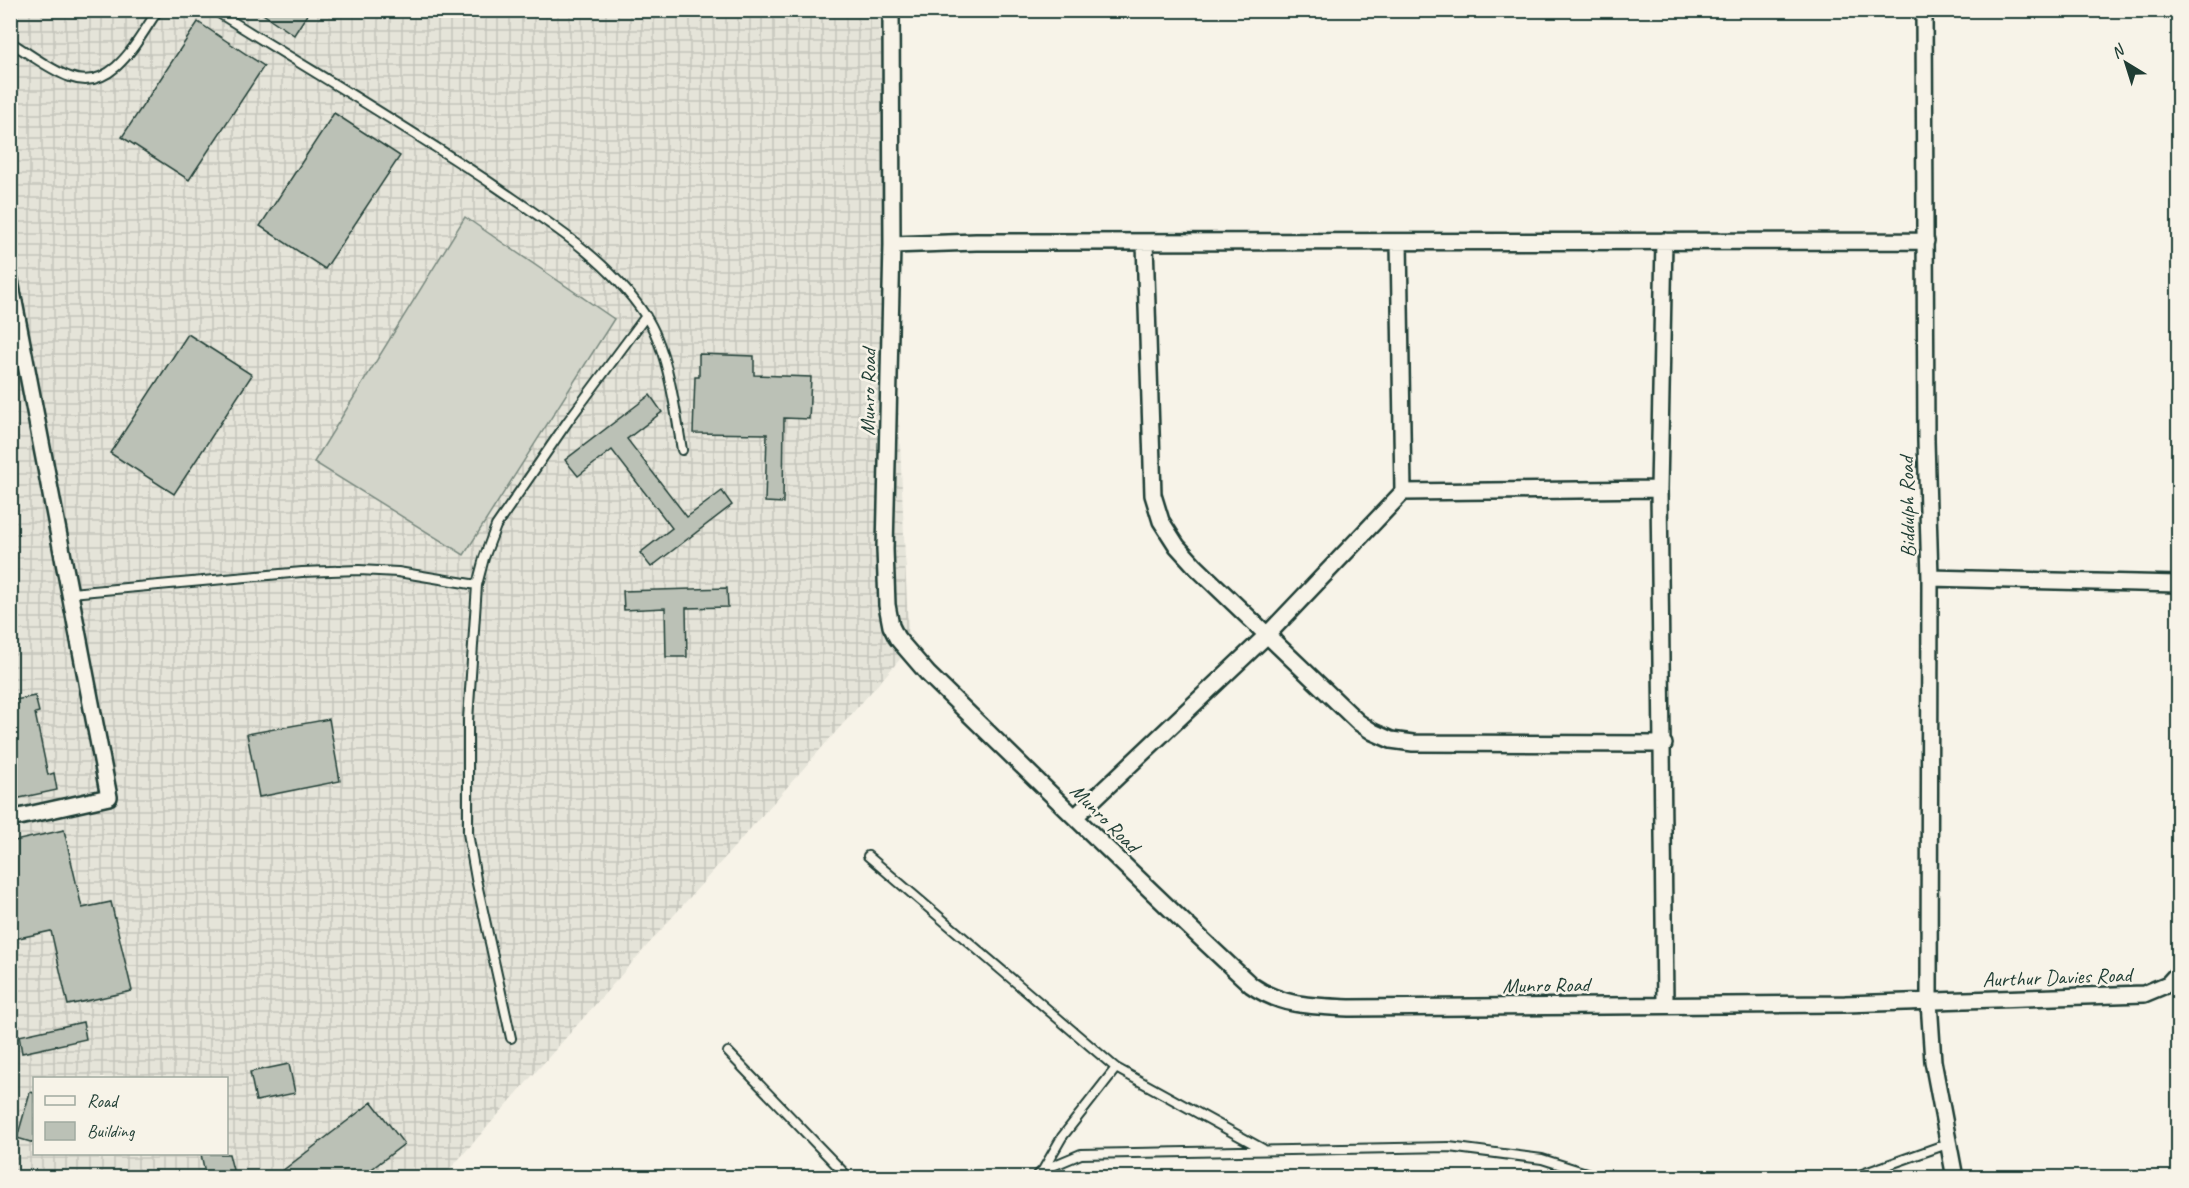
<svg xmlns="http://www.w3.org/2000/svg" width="2189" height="1188" font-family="Caveat,sans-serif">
  <defs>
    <pattern id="industrial-grid" width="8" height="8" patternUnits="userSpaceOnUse" patternTransform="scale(1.5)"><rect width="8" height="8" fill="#e5e4d9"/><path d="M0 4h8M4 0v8" fill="none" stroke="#c4c4bb"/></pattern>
  </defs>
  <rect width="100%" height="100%" fill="#f7f3e8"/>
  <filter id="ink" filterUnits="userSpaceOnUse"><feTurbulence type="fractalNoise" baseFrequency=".0167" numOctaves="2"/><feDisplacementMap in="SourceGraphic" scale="12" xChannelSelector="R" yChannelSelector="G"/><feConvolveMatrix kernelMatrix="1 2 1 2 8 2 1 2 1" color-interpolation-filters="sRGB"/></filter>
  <g filter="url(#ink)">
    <!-- industrial -->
    <path fill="url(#industrial-grid)" fill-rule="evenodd" d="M10 11H881L909 649 443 1177H11ZM34 1078H226V1154H34Z"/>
    <!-- grass -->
    <path fill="#d3d5ca" stroke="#79897f" stroke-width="1.5" d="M465 217 614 319 464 555 314 462Z"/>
    <!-- building -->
    <path fill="#bbc1b6" stroke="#1f3d34" stroke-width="1.5" d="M257 10H310L294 35Z
      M198 22 264 66 189 180 122 137Z
      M334 113 400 156 325 269 260 226Z
      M188 334 252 375 174 494 110 453Z
      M699 354 754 356V375L811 377 809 419 784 418 783 503 765 502 767 434 693 433 695 377H699Z
      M650 395 662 412 627 439 687 517 722 491 732 505 651 567 640 553 672 528 612 450 578 476 565 460Z
      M727 588 728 607 686 608 687 657H666L665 608 624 610 623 591Z
      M35 696 39 712 35 713 48 775 54 773 57 790 10 800V701Z
      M329 719 340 781 259 797 247 734Z
      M64 830 82 908 111 902 132 991 68 1005 51 931 10 940V903L14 902 10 884V842Z
      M83 1022 86 1039 22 1053 19 1036Z
      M289 1064 295 1093 256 1101 250 1072Z
      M30 1092 34 1093V1143L17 1138Z
      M372 1102 404 1144 360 1178H273Z
      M201 1154H229L235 1178H206Z"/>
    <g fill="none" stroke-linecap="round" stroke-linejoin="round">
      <!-- service casing -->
      <g stroke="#1f3d34" stroke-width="12">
        <path id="service" d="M214 10C308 69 403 124 495 186 549 223 608 259 645 315 668 349 675 409 682 450
          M10 42C30 54 50 70 70 77 113 93 138 39 158 10
          M71 593 302 572 359 570 398 572 477 585
          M868 856 1116 1068 1263 1149
          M511 1038 476 879 468 833V720L477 585 484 558 496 526 568 421 646 316
          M728 1052 849 1178
          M1043 1170 1062 1137 1116 1068
          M1035 1178 1043 1170 1081 1154 1449 1147 1542 1159 1602 1178
          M1851 1178 1947 1144"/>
      </g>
      <!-- minor casing -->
      <g stroke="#1f3d34" stroke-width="20">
        <path id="minor" d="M891 10 892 245 885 549 887 605 891 626 897 638 928 674C1035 778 1141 884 1251 985 1282 1007 1314 1006 1351 1008L1845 1004 2144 994 2168 984 2178 973
          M1924 10 1926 441 1930 578 1929 1002 1933 1061 1955 1178
          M1664 241 1659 489 1665 1003
          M1399 242 1403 492 1659 489
          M1145 243 1153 495 1161 521 1177 546 1196 567 1358 722 1373 732 1391 740 1413 743 1664 744
          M892 245 976 242 1926 241
          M10 281 109 797 10 819
          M1930 578 2178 584
          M1076 816 1266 636 1403 492"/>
      </g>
      <!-- service -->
      <use href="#service" stroke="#f7f3e8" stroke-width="8"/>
      <!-- minor -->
      <use href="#minor" stroke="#f7f3e8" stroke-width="15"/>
    </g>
  </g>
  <g text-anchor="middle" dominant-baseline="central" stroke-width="5" stroke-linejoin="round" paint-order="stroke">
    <!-- street labels -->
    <g font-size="21" fill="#1f3d34" stroke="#f7f3e8">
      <text transform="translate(868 392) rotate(-89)">Munro Road</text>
      <text transform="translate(1907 507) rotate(-91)">Biddulph Road</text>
      <text transform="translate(1105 818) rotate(45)">Munro Road</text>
      <text transform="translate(2057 977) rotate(-2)">Aurthur Davies Road</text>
      <text transform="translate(1546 985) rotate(-1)">Munro Road</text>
    </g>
  </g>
  <!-- margin -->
  <rect width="2189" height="1188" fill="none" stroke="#f7f3e8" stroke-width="36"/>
  <rect x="18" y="18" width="2153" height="1152" fill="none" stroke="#1f3d34" stroke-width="2" filter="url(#ink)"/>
  <!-- legend -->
  <rect x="33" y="1077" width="195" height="78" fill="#f7f3e8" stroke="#a1aaa0" stroke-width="1.5"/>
  <rect x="45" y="1096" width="30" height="9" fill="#f7f3e8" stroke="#a1aaa0" stroke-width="1.5"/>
  <text x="87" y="1107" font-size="18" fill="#1f3d34">Road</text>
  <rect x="45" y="1122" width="30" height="18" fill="#bbc1b6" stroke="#a1aaa0" stroke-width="1.5"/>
  <text x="87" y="1137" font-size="18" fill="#1f3d34">Building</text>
  <!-- north arrow -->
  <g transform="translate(2126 63) rotate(322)" stroke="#f7f3e8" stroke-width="4.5" paint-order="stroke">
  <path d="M0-4.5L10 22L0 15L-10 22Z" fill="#1f3d34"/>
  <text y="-9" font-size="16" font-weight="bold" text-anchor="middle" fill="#1f3d34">N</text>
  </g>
</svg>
